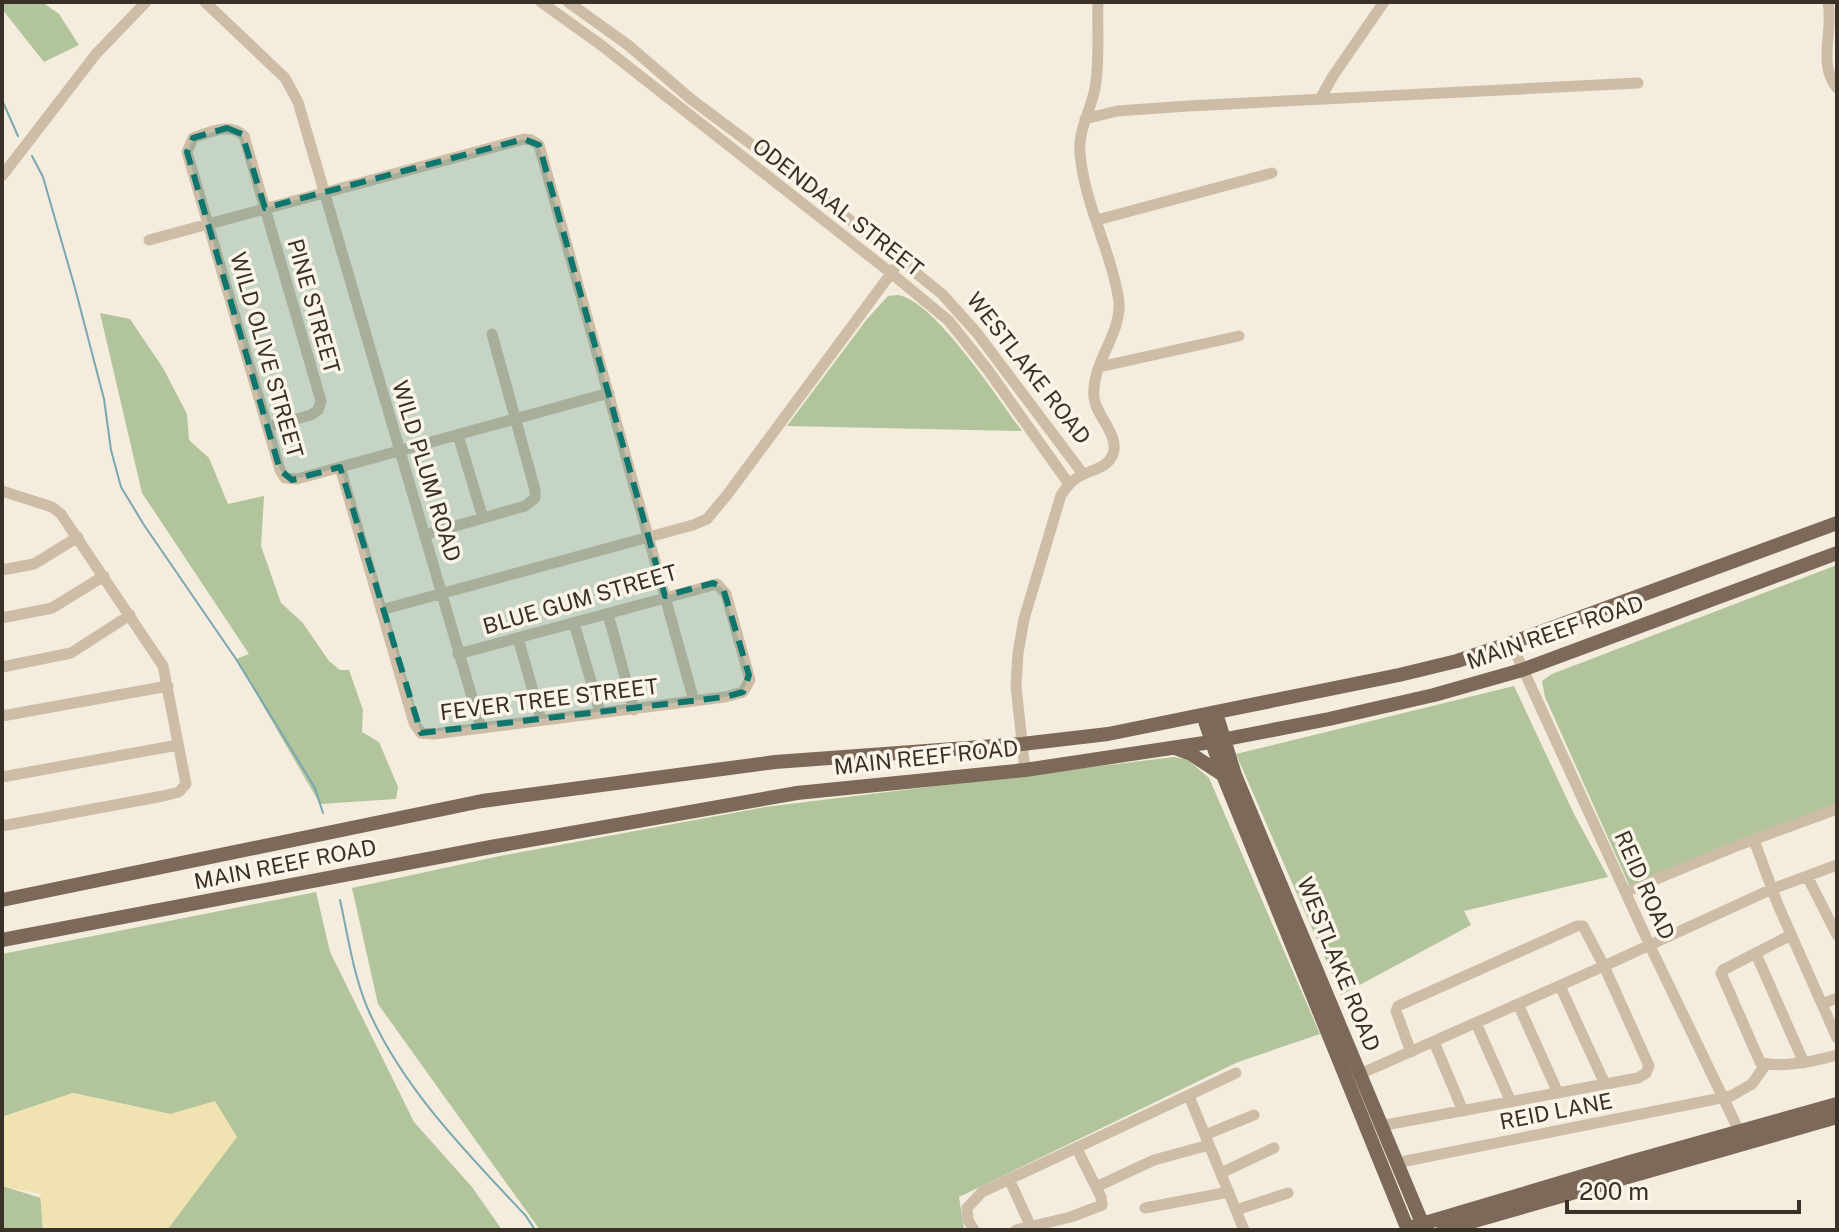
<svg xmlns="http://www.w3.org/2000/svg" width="1839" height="1232" font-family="'Public Sans',sans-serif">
  <rect width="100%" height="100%" fill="#f4ecdc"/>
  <!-- green -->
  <path fill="#b1c49b" d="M2 2H42L59 14 79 45 44 62 2 9Z
    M898 295C935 301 998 399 1022 431L787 426 867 319 888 296Z
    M100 313 130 319 163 368 187 414 189 440 209 458 228 504 264 496 261 546 281 603 302 622 329 661 340 670H349L363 710 362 732 379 742 398 787 396 799 320 804 236 659 249 654 142 493Z
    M1837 565V805L1631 889 1545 697 1542 681 1552 674Z
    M1514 686 1574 814 1608 877 1464 911 1471 925 1341 995 1236 754Z
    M1174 757 1188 760 1209 778 1320 1034 1238 1062 959 1197 964 1228 958 1230H540L378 1004 352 888 500 856 765 807Z
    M316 892 330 952 414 1122 472 1187 502 1230H167L236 1137 170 1114 73 1093 2 1117V954Z
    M2 1186 41 1198 43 1230H2Z"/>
  <!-- sand -->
  <path fill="#f1e3b1" d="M73 1093 170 1114 215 1101 237 1137 167 1230H43L40 1194 2 1186V1117Z"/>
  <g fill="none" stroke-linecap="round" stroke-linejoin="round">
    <!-- stream -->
    <path stroke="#7aa8b2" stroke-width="2" d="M2 100 18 136
      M32 156 43 177 75 288 104 399 111 450 121 487 144 525 236 659 315 788 323 813
      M340 900C348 936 353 973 367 1007 402 1088 467 1153 526 1216L535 1230"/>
    <!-- minor -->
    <path stroke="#cdbda7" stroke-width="11" d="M205 2 285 78 298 102 481 728
      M541 2 601 45 891 273 949 321 988 370 1069 484
      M568 2 628 45 692 100 810 188 942 294 977 333 1083 474
      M1828 2C1834 31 1817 64 1837 88
      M1320 99 1333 76 1384 2
      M1085 119 1117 111 1188 106 1638 83
      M2 176 96 54 146 2
      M1097 220 1272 173
      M149 240 524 139 531 140 539 145 694 701
      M1099 367 1239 336
      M268 427 311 415 318 410 321 401 244 136C231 122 209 132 193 138L187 152 280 470 285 478 297 479 609 393
      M458 435 483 518
      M340 467 414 723 421 733 434 734 725 697 743 692 750 680 726 594 717 584 458 654
      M2 491 52 507 61 514 163 666 186 784 179 792 163 796 2 826
      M424 535 525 506 535 498V490L492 334
      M2 570 34 564 78 537
      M381 610 693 525 707 519 727 495 895 268
      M608 614 634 710
      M2 618 52 608 104 576
      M574 623 600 712
      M518 638 541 720
      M1511 643 1651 948 1743 1139
      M2 667 71 653 130 615
      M2 716 168 686
      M1025 770 1016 686 1018 653 1024 619 1061 495C1067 486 1074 478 1084 474 1095 469 1108 467 1113 454 1120 435 1095 415 1094 397 1091 363 1121 336 1119 302 1112 252 1084 204 1080 153 1078 129 1091 111 1095 88 1100 60 1097 31 1098 2
      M2 777 178 745
      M1755 843 1778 905 1837 1038
      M1807 876 1837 935
      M1625 892 1739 845 1837 809
      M1791 935 1723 970 1721 973 1760 1062C1782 1069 1815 1061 1837 1055
      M1756 954 1804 1063
      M1560 986 1605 1084
      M1518 1004 1558 1093
      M1822 1004 1837 998
      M1476 1023 1511 1102
      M1434 1042 1463 1111
      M1360 1074 1604 966 1583 926H1577L1398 1006 1396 1011 1411 1052
      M1189 1096 1244 1230
      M1380 1126 1638 1078 1646 1073 1649 1066 1604 966 1772 889 1837 865
      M1205 1135 1254 1115
      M1396 1163 1731 1096 1752 1084 1766 1064
      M1221 1173 1274 1148
      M1009 1179 1031 1227
      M1096 1187 1154 1160 1209 1145
      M1145 1208 1229 1192
      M1236 1210 1288 1193
      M974 1230 968 1220 967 1208 982 1192 1236 1073
      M1016 1230 1071 1217 1102 1205 1101 1197 1077 1149"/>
    <!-- major -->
    <path stroke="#7c6959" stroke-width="14" d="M1216 713 1235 775 1425 1230
      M1203 715 1223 775 1408 1230
      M1175 748 1191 754 1223 775
      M2 900 482 801 775 762 1022 744 1108 734 1399 675 1457 661 1511 643 1837 523
      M2 940 491 847 797 793 1025 770 1211 742 1329 719 1434 695 1522 670 1837 553
      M1415 1226 1630 1162 1837 1104
      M1443 1230 1837 1117"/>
  </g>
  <!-- marked area -->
  <path fill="#0f766e" fill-opacity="0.2" stroke="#0f766e" stroke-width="6" stroke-dasharray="16 10" stroke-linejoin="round" d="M227 128 242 134 265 208 524 139 539 145 665 596 713 583 723 588 749 675 743 692 725 697 421 733 340 467 292 480 280 470 187 152 193 138Z"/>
  <g text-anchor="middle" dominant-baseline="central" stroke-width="7" stroke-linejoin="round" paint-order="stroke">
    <!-- street labels -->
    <g font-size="22" fill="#393028" stroke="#fbf5e9">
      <text transform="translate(838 207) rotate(38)">ODENDAAL STREET</text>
      <text transform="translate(314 306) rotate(74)">PINE STREET</text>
      <text transform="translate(267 355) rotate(74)">WILD OLIVE STREET</text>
      <text transform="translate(1029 368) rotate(52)">WESTLAKE ROAD</text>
      <text transform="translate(427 471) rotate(73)">WILD PLUM ROAD</text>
      <text transform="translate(580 599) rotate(-16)">BLUE GUM STREET</text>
      <text transform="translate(1555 632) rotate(-19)">MAIN REEF ROAD</text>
      <text transform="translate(549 699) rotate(-7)">FEVER TREE STREET</text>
      <text transform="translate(926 757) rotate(-6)">MAIN REEF ROAD</text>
      <text transform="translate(285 864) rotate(-11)">MAIN REEF ROAD</text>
      <text transform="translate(1645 885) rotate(66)">REID ROAD</text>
      <text transform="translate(1339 964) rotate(68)">WESTLAKE ROAD</text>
      <text transform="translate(1556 1111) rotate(-11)">REID LANE</text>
    </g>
  </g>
  <!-- border -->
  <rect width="1839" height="1232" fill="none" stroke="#393028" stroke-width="8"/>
  <!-- scale -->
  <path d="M1567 1200v12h232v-12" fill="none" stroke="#393028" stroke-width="4"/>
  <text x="1579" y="1200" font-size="24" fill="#393028" stroke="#fbf5e9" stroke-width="6" paint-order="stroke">200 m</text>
</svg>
